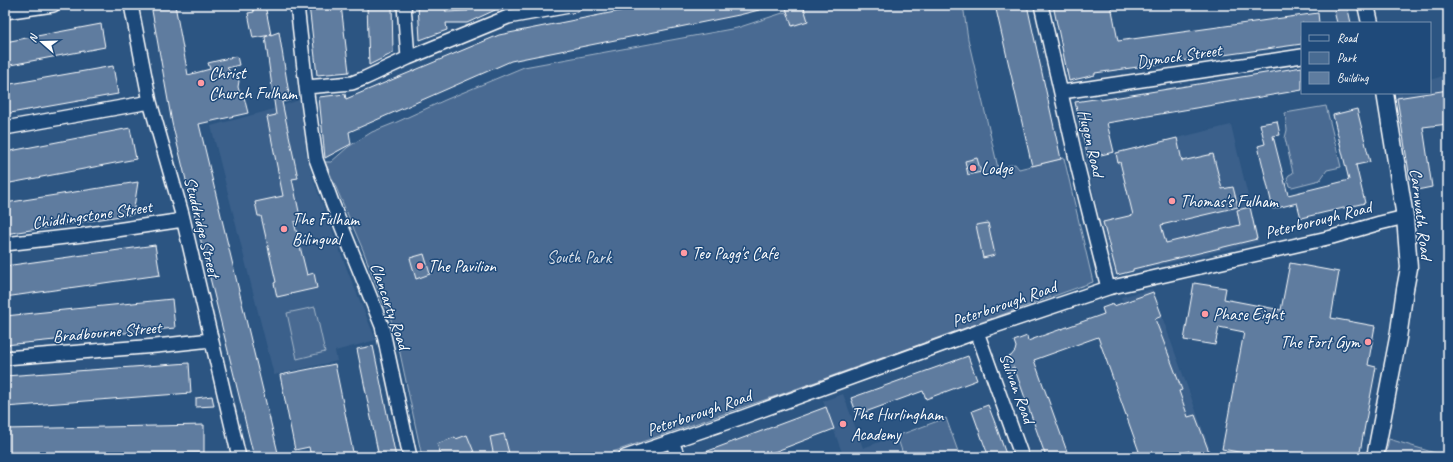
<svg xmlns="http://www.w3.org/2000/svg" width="1453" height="462" font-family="Caveat,sans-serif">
  <rect width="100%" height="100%" fill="#2c5582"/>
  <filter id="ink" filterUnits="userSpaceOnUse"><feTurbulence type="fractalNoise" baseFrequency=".025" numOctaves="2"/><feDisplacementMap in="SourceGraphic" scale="8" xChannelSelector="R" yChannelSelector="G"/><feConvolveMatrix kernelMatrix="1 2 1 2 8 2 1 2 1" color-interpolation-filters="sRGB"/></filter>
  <g filter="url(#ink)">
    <!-- built -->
    <path fill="#3b618b" d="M1448 60V90L1397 98 1396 93H1430V80L1440 77 1444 73 1443 61Z
      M302 99 306 154 315 185 348 272 376 340 335 351 337 361 274 375 211 126 264 112Z
      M1231 125 1259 242 1113 276 1086 160Z
      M1152 289 1200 422 1213 457H1134L1135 451 1171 435 1121 297Z
      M843 394 863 448 946 418 960 457H838L843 455 823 401Z"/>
    <!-- green -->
    <path fill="#486b92" stroke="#a4b5c8" d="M807 5H963L968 39 998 168 1015 164 1019 169 1064 158 1093 282 779 395 598 457H422L397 339 388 310 383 303 363 250 325 162H331L348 147 372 132 397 122 445 100 524 67 737 28Z
      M1326 106 1341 167 1327 170 1320 180 1292 187 1289 186 1287 178 1289 175 1293 173 1285 138 1287 130 1285 113Z
      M315 307 325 352 297 359 287 313Z
      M946 418 960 457H904L897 436Z
      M1389 439 1448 457H1385Z"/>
    <!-- building -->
    <path fill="#5e7c9f" stroke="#fff" d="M151 5H175L188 75 210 69 208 63 237 56 239 65 227 68 237 78 239 81 238 87 241 97H244L248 113 199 124 279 457H254L172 123Z
      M252 5H265L271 35 253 38 248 13 254 12Z
      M309 5H341L349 72 317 75Z
      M367 5H392L393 53 369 65Z
      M418 5H445L446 12 468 11 467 5H506L467 23H446L447 30 420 40Z
      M650 5H766L767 8 739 15 511 61 349 132 351 144 325 158 319 97 345 94 346 99 499 35Z
      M785 5H803L808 21 792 26Z
      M995 5H1027L1061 159 1032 166Z
      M1053 5H1111L1118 41 1318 13 1319 23H1302V44L1095 73V75L1069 81Z
      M1338 5H1347L1351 23H1337L1334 11 1338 10Z
      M101 24 105 47 5 66V42Z
      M279 32 290 100 282 102 298 178 292 179 301 221 294 222 307 275 314 273 317 288 277 297 274 283 276 282 261 216H258L255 202 283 196 267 117 276 115 265 37Z
      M113 66 118 94 5 114V85Z
      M1302 67V90L1107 123 1114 152 1088 158 1075 102 1101 98V100Z
      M1448 90V124L1423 127 1432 187 1417 190 1415 178 1410 179 1397 98Z
      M1357 109 1370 162 1356 165 1365 203 1301 218 1297 203 1273 209 1258 146 1265 144 1260 124 1277 121 1280 135 1273 136 1288 195 1349 180 1333 115Z
      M130 128 136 159 5 184V152Z
      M1177 138 1182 161 1213 154 1222 189 1233 187 1238 207 1161 225 1166 243 1240 225 1237 210 1250 207 1257 239 1133 269V271L1117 275 1103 222 1133 215 1120 162 1118 163 1116 153Z
      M977 158 981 172 968 175 965 161Z
      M138 182 133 214 5 234V203Z
      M988 223 995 255 983 258 976 225Z
      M155 245 160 275 5 297V266Z
      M424 254 430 274 416 279 410 258Z
      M1290 263 1339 272 1331 318 1375 326 1368 365 1376 367 1359 457H1266L1222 449 1244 332 1219 327 1215 345 1184 340 1194 283 1226 288 1224 299 1281 310Z
      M1153 292 1162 316 1155 319 1182 390 1179 391 1188 417 1195 415 1211 457H1191L1189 451 1173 457H1141L1098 337 1034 360 1069 457H1046L1014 367 1009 369 1005 358 1011 356 1015 351 1016 347 1014 341 1027 336 1028 341 1036 338 1104 314 1102 308 1113 304 1114 306Z
      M172 299 175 328 5 345V316Z
      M373 346 396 457H379L357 349Z
      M968 356 977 380 926 399 923 391 857 415 851 398Z
      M189 363 191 393 5 407V376Z
      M335 364 354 457H311L309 447 295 450 280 375Z
      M212 396 214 406 196 407V398Z
      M988 405 995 423 1007 457H989L985 447 972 411Z
      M826 407 834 429 761 457H692Z
      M204 425V453L5 457V429Z
      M504 434 510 457H494L490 437Z
      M467 435 476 457H442L437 444 455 437 456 439Z"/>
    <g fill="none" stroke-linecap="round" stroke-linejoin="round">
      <!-- minor casing -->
      <g stroke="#fff" stroke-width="16">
        <path id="minor" d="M131 5 150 102 182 214 239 457
          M297 5 306 87 316 159 333 205 382 326 410 457
          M404 5 408 58
          M1041 5 1078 168 1108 288
          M5 12 53 5
          M306 87 352 83 365 78 408 58 508 17 575 5
          M1062 92 1302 56
          M5 128 150 102
          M5 244 83 235 183 220
          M977 332 1022 457
          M5 358 156 346 211 340
          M672 441 678 457
          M625 457 740 418 977 332 1108 288 1332 237 1380 223 1405 217"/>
      </g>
      <!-- tertiary casing -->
      <g stroke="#fff" stroke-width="19">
        <path id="tertiary" d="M1366 5 1370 23
          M1375 457 1398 338 1405 289 1409 268 1405 217 1385 93"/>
      </g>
      <!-- minor -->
      <use href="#minor" stroke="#1f4a7a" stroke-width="13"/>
      <!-- tertiary -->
      <use href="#tertiary" stroke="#1f4a7a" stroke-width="16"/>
    </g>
  </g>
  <!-- markers -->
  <g fill="#ff9aa2" stroke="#1f4a7a" stroke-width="1.5">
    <circle cx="201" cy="83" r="4"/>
    <circle cx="973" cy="168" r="4"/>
    <circle cx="1172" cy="201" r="4"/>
    <circle cx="284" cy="229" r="4"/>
    <circle cx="684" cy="253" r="4"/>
    <circle cx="420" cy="266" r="4"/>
    <circle cx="1205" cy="314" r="4"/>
    <circle cx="1368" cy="342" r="4"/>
    <circle cx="843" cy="424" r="4"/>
  </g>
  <g text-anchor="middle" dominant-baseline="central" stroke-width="3" stroke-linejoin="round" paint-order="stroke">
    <!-- street labels -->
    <g font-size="17" fill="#fff" stroke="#1f4a7a">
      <text transform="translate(1179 56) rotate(-8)">Dymock Street</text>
      <text transform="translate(1091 143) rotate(77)">Hugon Road</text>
      <text transform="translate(1421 214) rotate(83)">Carnwath Road</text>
      <text transform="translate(92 215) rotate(-8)">Chiddingstone Street</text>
      <text transform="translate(1318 220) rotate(-14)">Peterborough Road</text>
      <text transform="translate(202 227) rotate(76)">Studdridge Street</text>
      <text transform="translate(1004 304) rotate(-19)">Peterborough Road</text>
      <text transform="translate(390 306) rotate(71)">Clancarty Road</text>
      <text transform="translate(107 332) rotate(-5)">Bradbourne Street</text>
      <text transform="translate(1017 388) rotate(70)">Sulivan Road</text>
      <text transform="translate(699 413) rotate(-19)">Peterborough Road</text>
    </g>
    <!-- poi labels -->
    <g font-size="17" fill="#fff" stroke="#1f4a7a" text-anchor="start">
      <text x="209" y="73">Christ<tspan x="209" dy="20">Church Fulham</tspan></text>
      <text x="981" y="168">Lodge</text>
      <text x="1180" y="201">Thomas's Fulham</text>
      <text x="292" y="219">The Fulham<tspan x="292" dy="20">Bilingual</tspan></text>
      <text x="692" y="253">Teo Pagg's Cafe</text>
      <text x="428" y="266">The Pavilion</text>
      <text x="1213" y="314">Phase Eight</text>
      <text x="1360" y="342" text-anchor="end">The Fort Gym</text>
      <text x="851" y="414">The Hurlingham<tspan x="851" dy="20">Academy</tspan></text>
    </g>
    <!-- park labels -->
    <g font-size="17" fill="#dae1e9" stroke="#1f4a7a">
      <text x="579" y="257">South Park</text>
    </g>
  </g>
  <!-- margin -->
  <rect width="1453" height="462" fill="none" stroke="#1f4a7a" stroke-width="20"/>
  <rect x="10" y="10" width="1433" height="442" fill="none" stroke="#fff" stroke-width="1.5" filter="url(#ink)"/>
  <!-- legend -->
  <rect x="1301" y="22" width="130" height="72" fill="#1f4a7a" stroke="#7992af"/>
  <rect x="1309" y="35" width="20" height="6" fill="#1f4a7a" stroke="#7992af"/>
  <text x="1337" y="42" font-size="12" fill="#ffffff">Road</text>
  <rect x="1309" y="52" width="20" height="12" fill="#486b92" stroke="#7992af"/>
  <text x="1337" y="62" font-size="12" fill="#ffffff">Park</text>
  <rect x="1309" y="72" width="20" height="12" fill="#5e7c9f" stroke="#7992af"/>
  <text x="1337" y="82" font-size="12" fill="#ffffff">Building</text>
  <!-- north arrow -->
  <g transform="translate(42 42) rotate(290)" stroke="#1f4a7a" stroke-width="3" paint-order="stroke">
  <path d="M0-3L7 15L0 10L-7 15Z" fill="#ffffff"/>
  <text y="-6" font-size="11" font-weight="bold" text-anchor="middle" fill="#ffffff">N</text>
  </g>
</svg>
